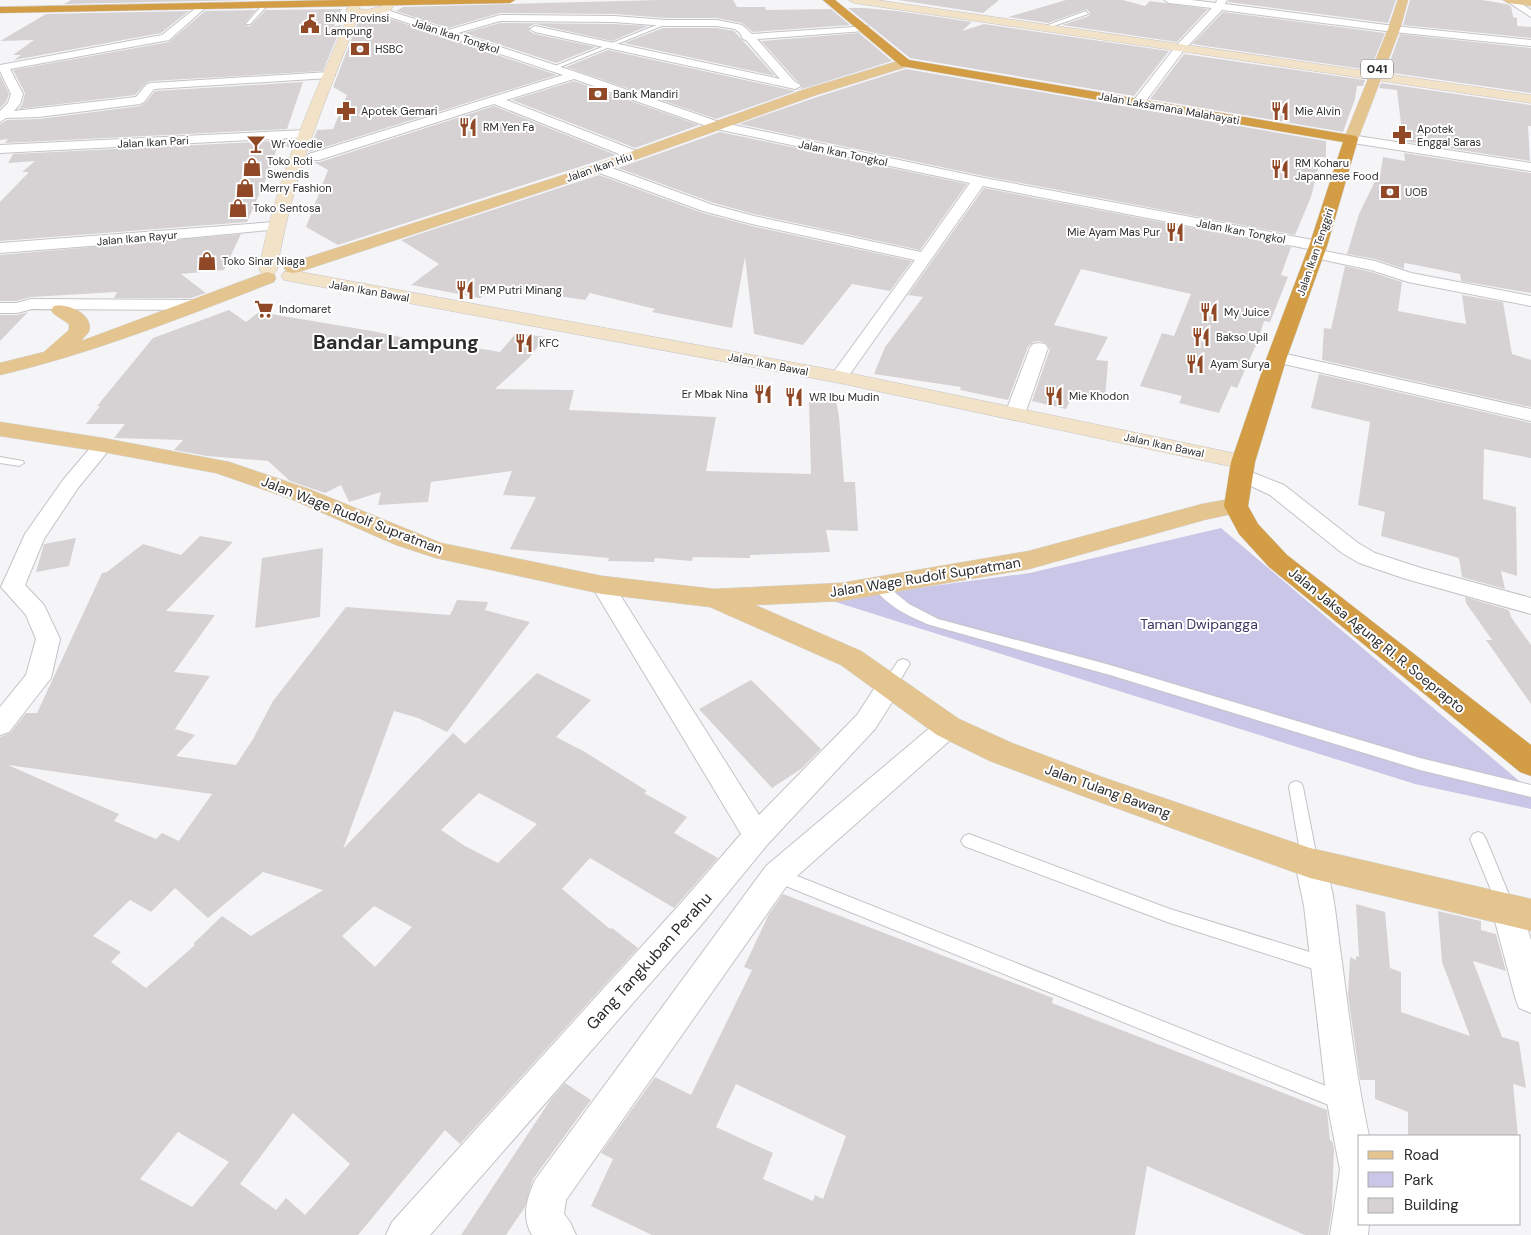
<svg xmlns="http://www.w3.org/2000/svg" width="1531" height="1235" font-family="'DM Sans',sans-serif">
  <rect width="100%" height="100%" fill="#f5f5f8"/>
  <!-- green -->
  <path fill="#c9c6e7" d="M1221 528 1531 791V809L1415 784 829 600 1030 573Z"/>
  <!-- building -->
  <path fill="#d6d2d3" fill-rule="evenodd" d="M71 0H250L64 4Z
    M658 0H733L737 7H765L766 10 831 9 850 25 753 32 742 23 717 18H666L614 14 500 13 448 28 396 11 403 7Z
    M898 0H999L983 13Z
    M1066 0H1123L1145 6 1150 1 1208 9 1177 42 1062 25 1089 16 1090 13 1087 9 1048 23 1008 17Z
    M1229 0H1396L1388 23 1228 2Z
    M1410 0H1482L1506 4 1511 6 1513 17 1517 18V26L1531 27V38L1403 25Z
    M848 8H864L897 11 972 22 962 31 984 24 1169 51 1134 96 910 58Z
    M342 9 334 26 342 25 323 71 151 81 146 83 135 95 19 109 22 105 25 93 13 70 169 42 205 11 256 10 245 23V25L250 26 266 10Z
    M189 11 161 33 14 60 21 55H13L34 40 0 41 46 14Z
    M1223 12 1385 33 1370 70 1192 44Z
    M385 17 557 75 309 152 317 130 333 129 347 95 333 87 358 22Z
    M500 23 614 24 648 26 612 41 535 24 529 27V31L535 34 596 47 556 63 464 33Z
    M663 28H717L734 31 775 76 624 43Z
    M859 33 892 61 796 91 802 88V85L796 80 761 41Z
    M1400 34 1531 48V93L1386 72Z
    M608 50 795 91H796L716 119 566 67Z
    M1184 54 1365 80 1363 86H1357L1355 99 1343 132 1150 99Z
    M906 69 1326 141V157H1321L1311 197 1295 235 979 175 739 124 817 97Z
    M0 75 9 94 6 102 0 108Z
    M574 81 699 125 635 148 512 100Z
    M303 82 287 129 5 143 8 139 0 140V124L7 120 39 119 140 106 145 103 155 91Z
    M1381 83 1531 105V126H1528L1530 161 1403 141 1397 90 1379 88Z
    M494 106 616 155 338 245 306 227 328 170 314 162H320Z
    M720 132 967 184 920 250 754 214 714 203 618 168Z
    M294 140 291 149 279 142 269 172 247 222 0 241V202L29 172H22L35 161 8 163 13 154Z
    M1404 153 1531 173V293L1461 281 1460 274 1416 265 1404 263V269L1375 259 1347 254 1359 214 1378 175 1380 176 1383 157 1405 161Z
    M599 175 703 213 752 226 912 261 890 291 852 284 803 345 754 334 745 257 732 328 652 312 655 309 590 293 585 300 507 288 505 289 493 287 480 298 411 285 439 264 401 240Z
    M984 188 1291 247 1281 275 1288 277 1270 322 1264 321 1256 347H1255L1237 388 1231 386 1219 413 1179 403 1182 396 1140 386 1162 333 1174 336 1191 294 1081 269 1054 325 1108 337 1096 360 1108 361 1105 399 1073 395 1066 409 1032 401 1050 349 1046 343 1039 341 1033 342 1028 347 1008 400 960 390 961 387 874 374 885 347 923 297 908 295Z
    M241 234 224 270 181 274 206 293 191 298H114L117 292 31 297 16 301H0V255Z
    M1345 266 1371 272 1402 282 1398 311 1466 324 1462 295 1503 302 1512 354 1531 360V407L1322 360 1324 328 1331 329Z
    M229 310 246 322 259 312 372 331 438 345 442 342 500 352 516 333 545 337 529 358 495 389 574 390 569 410 716 417 706 471 811 474 809 402 836 401 839 416 844 482H855L858 531 826 530 830 552 750 555V558L693 557 692 561 655 558 654 562 608 561 609 558 510 549 536 497 503 495 512 471 431 482 428 502 378 505 381 492 349 502 341 485 325 493 290 481 268 461 207 456 174 450 183 440 114 438 125 424H86L100 406H97L153 338Z
    M28 312 0 341V315H17Z
    M1319 374 1531 423V458L1484 449 1483 499 1516 507 1517 576 1501 571 1505 589 1462 577 1459 558 1381 536 1385 512 1358 505 1370 422 1311 408Z
    M200 536 233 542 166 611 215 615 174 672 210 676 175 729 195 735 176 756 236 765 253 739 273 701 346 607 450 615 457 600 488 602 485 610 530 622 447 732 418 718 394 711 343 849 453 733 465 744 537 673 591 700 556 737 585 752 647 791 644 793 687 817 674 833 718 858 674 908 590 858 562 889 610 929 612 928 638 948 460 1144 445 1130 358 1235H0V737L10 733 26 713H37L102 573 107 572 143 544 181 555ZM8 765 212 794 179 841 162 833 156 839 114 821 119 814ZM479 793 537 824 498 863 465 846 441 830ZM263 872 323 890 251 936 222 916 193 944 195 945 146 988 111 962 121 952 93 936 130 900 151 912 175 888 208 918ZM374 906 412 927 375 967 342 936ZM293 1113 350 1164 305 1215 286 1198 276 1210 240 1184ZM178 1132 229 1162 192 1207 140 1179Z
    M76 538 69 566 36 572 44 544Z
    M323 548 320 617 255 628 262 558Z
    M1465 597 1509 610 1511 617 1531 645V704L1486 640H1492L1466 603Z
    M751 680 821 749 801 769 772 788 699 709Z
    M783 894 1053 998 1052 1003 1327 1110 1330 1140 1332 1141 1334 1148 1332 1209 1328 1235H1305L1147 1166 1135 1235H652L591 1206 613 1159 601 1153 655 1077 691 1095 752 970 744 967 769 914ZM736 1084 846 1136 823 1199 815 1195 813 1201 763 1179 773 1153 716 1127Z
    M1356 904 1385 912 1390 968 1401 972V1012L1470 1036 1442 962 1438 911 1481 921V930L1496 934 1506 971 1473 961 1502 1037 1519 1042 1526 1088 1513 1084 1518 1136H1408V1112L1375 1099V1080H1360L1348 995 1350 957 1356 960V956L1359 957Z
    M565 1083 591 1100 533 1179 525 1207 506 1235H461L551 1099Z"/>
  <g fill="none" stroke-linecap="round" stroke-linejoin="round">
    <!-- lane casing -->
    <g stroke="#c4c4c8" stroke-width="2">
      <path id="lane" d="M264 3 269 4 250 24H246Z
        M1086 11 1088 14 1045 29 1040 28Z
        M664 22 669 23 555 69 550 68Z
        M0 457 23 461 24 463 19 466 0 463Z
        M879 582 883 583 909 604 938 619 1110 665 1420 758 1531 785V797L1420 770 1110 675 930 625C910 617 885 605 873 586Z
        M903 659 908 661 910 664 908 667 895 689H885L883 685 885 681 898 661Z
        M1296 781 1301 783 1303 787 1318 863 1315 868 1310 870 1305 868 1302 863 1289 787 1291 783Z
        M1478 832 1483 834 1486 839 1514 907 1512 912 1506 914 1500 912 1498 907 1470 839 1473 834Z
        M969 834 1170 909 1326 957 1332 959 1334 965 1332 971 1326 973 1170 923 964 846 961 841 964 836Z
        M777 868 1341 1092 1348 1094 1350 1101 1348 1108 1341 1110 771 880 769 875 771 870Z"/>
    </g>
    <!-- street casing -->
    <g stroke="#c4c4c8" stroke-width="2">
      <path id="street" d="M1164 0H1191L1216 3 1217 0H1227L1225 4 1394 26 1531 40V46L1394 32 1222 10 1184 50 1142 106H1134L1132 103 1134 100 1176 46 1212 8 1169 3Z
        M1505 0H1516L1531 10V17Z
        M202 3 207 6 205 8 169 40 10 69 23 94 20 104 14 111 136 97 147 84 151 83 329 72 335 75 329 78 154 89 144 102 140 104 39 117 6 118 0 122V111L8 103 11 94 0 71V65L162 35Z
        M381 8 448 30 500 15 614 16 666 20H717L742 25 752 34 868 26V30L864 31 757 39 795 82 799 84 801 86 795 89 535 32 530 29 535 26 780 79 746 40 743 39 740 33 735 29 717 26H666L614 22 500 21 458 33 582 74 719 122 979 177 1318 241 1323 243 1326 246 1319 250 1375 261 1411 273 1531 296V306L1408 282 1371 270 1310 257 1307 254 1314 250 983 186 845 381 839 382 833 381 830 377 915 260 752 224 703 211 594 171 592 168 594 165H604L713 205 754 216 921 252 970 183 712 128 574 79 506 100 639 152 641 155 639 158H629L494 104 319 160H309L307 157 309 154 563 75 378 13 376 11Z
        M306 130 312 134 310 137 0 153V145Z
        M1351 135 1531 163V171L1347 142 1345 139 1347 136Z
        M274 222 279 223 281 226 279 229 154 241 0 253V243Z
        M31 299 196 300 202 301 204 305 202 309 196 310 32 309 17 313H0V303H16Z
        M1039 343 1045 344 1048 348 1025 414 1022 418 1015 420 1008 418 1005 414 1030 348 1033 344Z
        M1277 352 1531 409V421L1271 361 1268 357 1271 353Z
        M103 439 110 441 113 445 78 488 44 539 25 585 44 605 60 639 51 678 9 732 0 735V707L26 675 36 639 26 615 1 587 25 534 63 480 96 441Z
        M1241 468 1284 485 1358 543 1375 553 1421 568 1531 598V614L1406 579 1359 563 1342 553 1270 495 1234 478 1231 474 1234 470Z
        M602 577 610 579 759 815 857 715 881 678 890 675 899 678 903 685 875 729 767 845 703 923 430 1235H386L392 1222 681 903 741 834 591 585 594 579Z
        M948 717 957 720 961 727 957 734 788 884 566 1200 564 1214 570 1222 576 1235H532C521 1217 527 1198 535 1180L766 866 939 720Z
        M1310 850 1320 854C1335 884 1336 922 1341 955 1349 1015 1356 1076 1369 1136H1360V1224H1369L1368 1235H1330L1340 1170 1327 1102 1304 906 1295 863 1300 854Z
        M1507 896 1518 900 1531 940V1013L1519 1008 1515 997 1492 910 1496 900Z"/>
    </g>
    <!-- secondary casing -->
    <g stroke="#c4c4c8" stroke-width="1">
      <path id="secondary" d="M353 0H361L362 2 359 9 367 10 382 6 387 0H395L396 2 390 11 367 16 359 15C326 99 291 180 277 270L274 274 268 275 262 274 259 270C275 179 313 98 349 14L346 11Z
        M849 0H877L1531 95V103L854 3Z
        M290 270 839 371 1243 455 1251 457 1255 462 1251 467 1243 469 839 383 284 280 281 276 284 272Z"/>
    </g>
    <!-- primary casing -->
    <g stroke="#d1d1d1" stroke-width="1">
      <path id="primary" d="M1398 0H1408L1400 29 1358 139 1356 142H1346L1344 139 1388 29Z
        M1503 0H1531V6L1508 3Z
        M905 59 909 60 911 63 909 66 816 95 604 171 299 272 293 273 287 272 284 268 287 264 594 165 806 89Z
        M267 272 274 274 276 278 274 282C183 317 94 353 0 375V363L44 352 69 330V324L54 314 51 310 54 306C67 303 94 314 89 331 88 334 83 338 81 341Z
        M0 422 103 438 229 462 309 489 441 543 602 576 714 589 841 583 1029 551 1202 504 1236 498 1245 501 1248 506 1245 511 1204 520 1029 569 841 601 755 605 861 651 959 719 1012 743 1102 777 1310 848 1531 899V931L1310 878 1080 795 990 761 937 735 841 665 710 607 602 594 436 558 396 545 291 499 216 473 103 452 0 436Z"/>
    </g>
    <!-- highway casing -->
    <g stroke="#d1d1d1" stroke-width="1">
      <path id="highway" d="M341 0H515L510 3 0 13V7Z
        M823 0H835L909 60 1356 136 1358 139 1327 246 1287 357 1255 462 1248 506 1258 524 1287 555 1531 745V776L1520 772 1269 567 1239 534 1224 506 1231 462 1267 357 1309 246 1343 142 901 66Z"/>
    </g>
    <!-- lane -->
    <use href="#lane" fill="#fff" fill-rule="evenodd"/>
    <!-- street -->
    <use href="#street" fill="#fff" fill-rule="evenodd"/>
    <!-- secondary -->
    <use href="#secondary" fill="#f2e2c7" fill-rule="evenodd"/>
    <!-- primary -->
    <use href="#primary" fill="#e4c48f" fill-rule="evenodd"/>
    <!-- highway -->
    <use href="#highway" fill="#d29d45" fill-rule="evenodd"/>
  </g>
  <!-- icons -->
  <defs>
    <g id="civic-bare" transform="scale(1.5)"><path d="M-.6-6.5H3V-4.5H.6V-3L4-1V1h2V6H-6V1h2V-1L-.6-3ZM-1.2 2.5V6h2.4V2.5Z" fill="#904827" stroke="#fff" stroke-width="2.5" paint-order="stroke"/></g>
    <g id="bank-bare" transform="scale(1.5)"><path d="M-6-4H6V4H-6ZM0-2.3a2.3 2.3 0 1 0 0 4.6a2.3 2.3 0 1 0 0-4.6Z" fill="#904827" stroke="#fff" stroke-width="2.5" paint-order="stroke"/></g>
    <g id="pharmacy-bare" transform="scale(1.5)"><path d="M-2-6h4v4h4v4h-4v4h-4v-4h-4v-4h4Z" fill="#904827" stroke="#fff" stroke-width="2.5" paint-order="stroke"/></g>
    <g id="restaurant-bare" transform="scale(1.5)"><path d="M-5-6h1v4h1v-4h1v4h1v-4h1v5L-1.5 .5V6h-2V.5L-5-1ZM5-6V6H3V1.5H1.5Q1.5-4 5-6Z" fill="#904827" stroke="#fff" stroke-width="2.5" paint-order="stroke"/></g>
    <g id="bar-bare" transform="scale(1.5)"><path d="M-6-5H6L.8 .8V4.5H3.5V6h-7V4.5H-.8V.8Z" fill="#904827" stroke="#fff" stroke-width="2.5" paint-order="stroke"/></g>
    <g id="shop-bare" transform="scale(1.5)"><path d="M-5-2.5h2.3a2.7 3.5 0 0 1 5.4 0H5L5.5 6h-11ZM-1.5-2.5h3a1.5 2.3 0 0 0-3 0Z" fill="#904827" stroke="#fff" stroke-width="2.5" paint-order="stroke"/></g>
    <g id="supermarket-bare" transform="scale(1.5)"><path d="M-6-5.5h2.5l.6 2H6L4.5 2H-2.5L-4.4-4H-6ZM-1.5 3.2a1.3 1.3 0 1 0 .1 0ZM3 3.2a1.3 1.3 0 1 0 .1 0Z" fill="#904827" stroke="#fff" stroke-width="2.5" paint-order="stroke"/></g>
  </defs>
  <g fill-rule="evenodd">
    <use href="#civic-bare" x="310" y="24"/>
    <use href="#bank-bare" x="360" y="49"/>
    <use href="#bank-bare" x="598" y="94"/>
    <use href="#pharmacy-bare" x="346" y="111"/>
    <use href="#restaurant-bare" x="1280" y="111"/>
    <use href="#restaurant-bare" x="468" y="127"/>
    <use href="#pharmacy-bare" x="1402" y="135"/>
    <use href="#bar-bare" x="256" y="144"/>
    <use href="#shop-bare" x="252" y="167"/>
    <use href="#restaurant-bare" x="1280" y="169"/>
    <use href="#shop-bare" x="245" y="188"/>
    <use href="#bank-bare" x="1390" y="192"/>
    <use href="#shop-bare" x="238" y="208"/>
    <use href="#restaurant-bare" x="1175" y="232"/>
    <use href="#shop-bare" x="207" y="261"/>
    <use href="#restaurant-bare" x="465" y="290"/>
    <use href="#supermarket-bare" x="264" y="309"/>
    <use href="#restaurant-bare" x="1209" y="312"/>
    <use href="#restaurant-bare" x="1201" y="337"/>
    <use href="#restaurant-bare" x="524" y="343"/>
    <use href="#restaurant-bare" x="1195" y="364"/>
    <use href="#restaurant-bare" x="763" y="394"/>
    <use href="#restaurant-bare" x="1054" y="396"/>
    <use href="#restaurant-bare" x="794" y="397"/>
  </g>
  <g text-anchor="middle" dominant-baseline="central" stroke-width="4" stroke-linejoin="round" paint-order="stroke">
    <!-- far-poi labels -->
    <g font-size="11" fill="#2c2c2e" stroke="#fff" text-anchor="start">
      <text x="325" y="18">BNN Provinsi<tspan x="325" dy="13">Lampung</tspan></text>
      <text x="375" y="49">HSBC</text>
      <text x="613" y="94">Bank Mandiri</text>
      <text x="361" y="111">Apotek Gemari</text>
      <text x="1295" y="111">Mie Alvin</text>
      <text x="483" y="127">RM Yen Fa</text>
      <text x="1417" y="129">Apotek<tspan x="1417" dy="13">Enggal Saras</tspan></text>
      <text x="271" y="144">Wr Yoedie</text>
      <text x="267" y="161">Toko Roti<tspan x="267" dy="13">Swendis</tspan></text>
      <text x="1295" y="163">RM Koharu<tspan x="1295" dy="13">Japannese Food</tspan></text>
      <text x="260" y="188">Merry Fashion</text>
      <text x="1405" y="192">UOB</text>
      <text x="253" y="208">Toko Sentosa</text>
      <text x="1160" y="232" text-anchor="end">Mie Ayam Mas Pur</text>
      <text x="222" y="261">Toko Sinar Niaga</text>
      <text x="480" y="290">PM Putri Minang</text>
      <text x="279" y="309">Indomaret</text>
      <text x="1224" y="312">My Juice</text>
      <text x="1216" y="337">Bakso Upil</text>
      <text x="539" y="343">KFC</text>
      <text x="1210" y="364">Ayam Surya</text>
      <text x="748" y="394" text-anchor="end">Er Mbak Nina</text>
      <text x="1069" y="396">Mie Khodon</text>
      <text x="809" y="397">WR Ibu Mudin</text>
    </g>
    <!-- far-street labels -->
    <g font-size="11" fill="#2c2c2e" stroke="#fff">
      <text transform="translate(456 36) rotate(18)">Jalan Ikan Tongkol</text>
      <text transform="translate(1169 108) rotate(10)">Jalan Laksamana Malahayati</text>
      <text transform="translate(153 142) rotate(-3)">Jalan Ikan Pari</text>
      <text transform="translate(843 153) rotate(12)">Jalan Ikan Tongkol</text>
      <text transform="translate(599 167) rotate(-19)">Jalan Ikan Hiu</text>
      <text transform="translate(1241 231) rotate(11)">Jalan Ikan Tongkol</text>
      <text transform="translate(137 238) rotate(-5)">Jalan Ikan Rayur</text>
      <text transform="translate(1315 252) rotate(-71)">Jalan Ikan Tenggiri</text>
      <text transform="translate(369 291) rotate(10)">Jalan Ikan Bawal</text>
      <text transform="translate(768 364) rotate(11)">Jalan Ikan Bawal</text>
      <text transform="translate(1164 445) rotate(12)">Jalan Ikan Bawal</text>
    </g>
    <!-- shield labels -->
    <rect fill="#fff" stroke="#6b6b6d" stroke-width="1" x="1361" y="59.5" width="32" height="19" rx="4"/>
    <g font-size="12" font-weight="bold" fill="#2c2c2e">
      <text x="1377" y="69">041</text>
    </g>
    <!-- street labels -->
    <g font-size="14" fill="#2c2c2e" stroke="#fff">
      <text transform="translate(352 515) rotate(21)">Jalan Wage Rudolf Supratman</text>
      <text transform="translate(925 577) rotate(-9)">Jalan Wage Rudolf Supratman</text>
      <text transform="translate(1377 640) rotate(39)">Jalan Jaksa Agung RI. R. Soeprapto</text>
      <text transform="translate(1108 791) rotate(20)">Jalan Tulang Bawang</text>
    </g>
    <!-- park labels -->
    <g font-size="14" fill="#3d3563" stroke="#fff">
      <text x="1199" y="624">Taman Dwipangga</text>
    </g>
    <!-- near-street labels -->
    <g font-size="16" fill="#2c2c2e" stroke="#fff">
      <text transform="translate(649 961) rotate(-48)">Gang Tangkuban Perahu</text>
    </g>
    <!-- far-town labels -->
    <g font-size="20" font-weight="bold" fill="#2c2c2e" stroke="#fff">
      <text x="396" y="342">Bandar Lampung</text>
    </g>
  </g>
  <!-- legend -->
  <rect x="1358" y="1135" width="162" height="90" fill="#ffffff" stroke="#ababab"/>
  <rect x="1368" y="1151" width="25" height="8" fill="#e4c48f" stroke="#ababab"/>
  <text x="1404" y="1160" font-size="15" fill="#2c2c2e">Road</text>
  <rect x="1368" y="1172" width="25" height="15" fill="#c9c6e7" stroke="#ababab"/>
  <text x="1404" y="1185" font-size="15" fill="#2c2c2e">Park</text>
  <rect x="1368" y="1198" width="25" height="15" fill="#d6d2d3" stroke="#ababab"/>
  <text x="1404" y="1210" font-size="15" fill="#2c2c2e">Building</text>
</svg>
